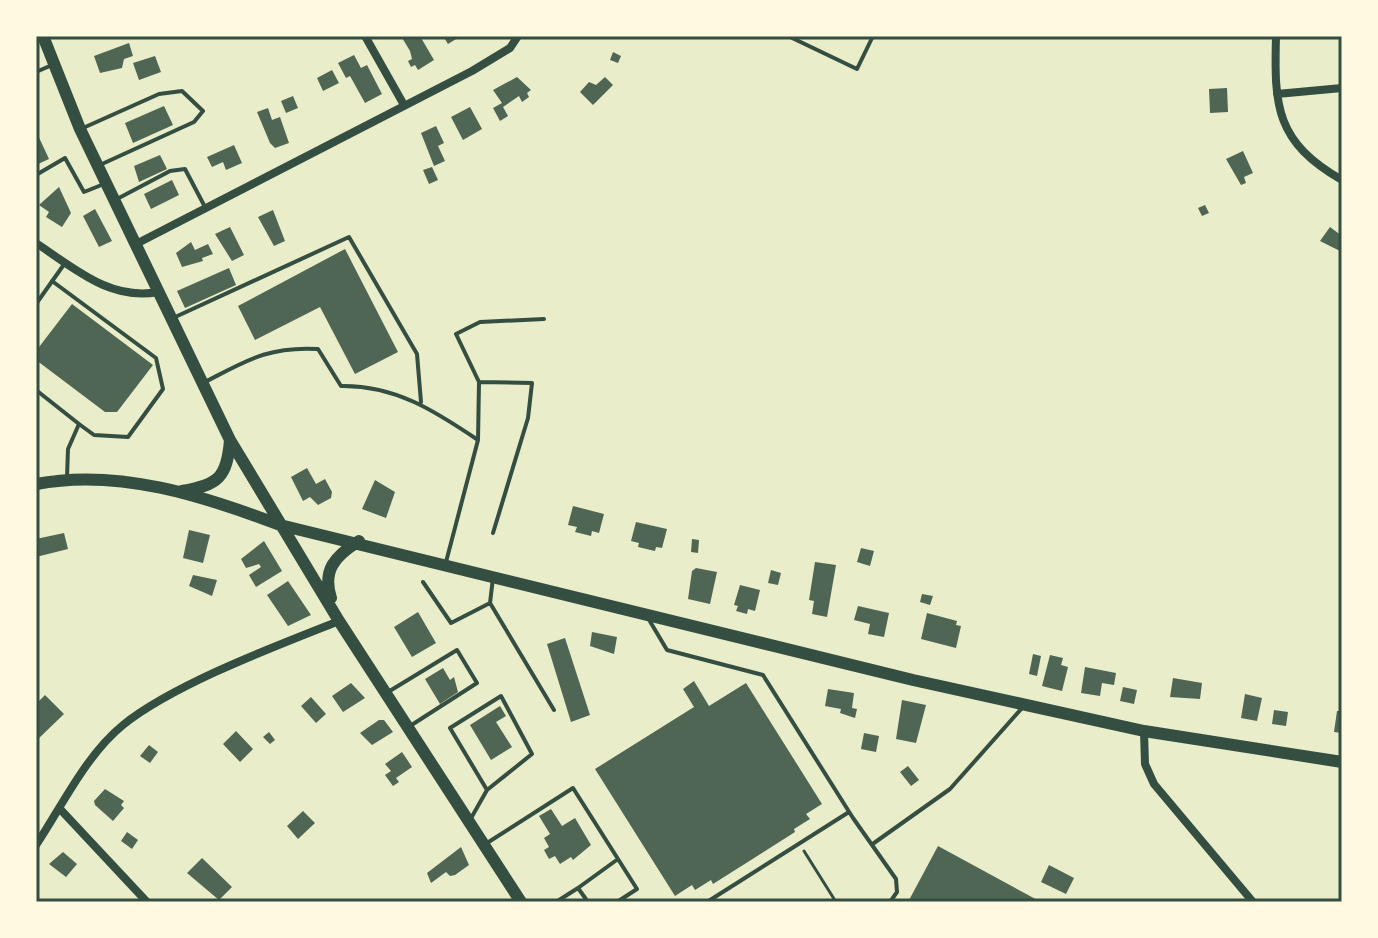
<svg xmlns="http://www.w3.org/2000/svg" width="1378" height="938" font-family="'Libre Baskerville',serif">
  <rect width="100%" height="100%" fill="#e9edc9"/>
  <!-- building -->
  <path fill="#4f6655" d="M401 36H420L434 60 418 70 415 65 411 67 408 61 412 59 410 51Z
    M443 36H461L448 44Z
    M129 43 133 56 124 59 122 68 100 73 94 56Z
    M613 52 621 56 618 63 610 60Z
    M354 55 361 68 367 65 382 94 365 103 350 76 346 78 338 63Z
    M155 56 161 72 139 80 133 63Z
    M332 70 339 83 323 91 317 78Z
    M517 77 531 90 527 93 529 97 522 102 519 96 503 107 508 116 500 121 493 108 502 103 493 90Z
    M605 77 613 85 593 105 580 92 589 82 596 85Z
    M1227 88 1228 112 1210 113 1209 89Z
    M293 96 298 108 286 113 281 101Z
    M164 106 173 125 133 143 125 123Z
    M470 107 482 129 463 140 451 117Z
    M268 108 272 120 280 117 289 143 275 148 270 143 257 112Z
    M436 126 444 143 438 146 445 161 434 166 421 133Z
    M36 131 49 159 36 165Z
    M234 145 242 163 226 170 223 162 212 167 207 157Z
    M1243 151 1253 173 1244 177 1246 183 1241 185 1226 159Z
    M160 155 167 169 139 182 134 166Z
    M432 167 438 180 429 184 423 170Z
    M172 180 179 195 151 209 144 194Z
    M59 187 71 213 62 227 46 217 49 212 39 205Z
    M1205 205 1209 213 1202 216 1198 208Z
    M95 209 112 241 99 247 83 216Z
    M273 210 285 241 274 246 258 217Z
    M230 227 244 255 232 261 215 234Z
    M1330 227 1342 236V252L1320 241Z
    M191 242 195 250 208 244 213 254 202 258 203 261 182 267 176 253Z
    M345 249 398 352 355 374 320 307 255 340 238 306Z
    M229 268 236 285 185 308 177 291Z
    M72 304 153 365 117 412H105L36 360V351Z
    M307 468 316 484 325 479 332 492 331 498 318 505 310 497 303 501 291 477Z
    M375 480 395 492 386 518 362 509Z
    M573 506 604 514 599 533 592 531 591 536 575 532 577 527 568 525Z
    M636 522 667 529 662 548 656 547 655 551 638 547 639 543 631 541Z
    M189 530 210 535 203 563 183 558Z
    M64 533 68 549 36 557V539Z
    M692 539 699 540 698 553 691 552Z
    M264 541 282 571 256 587 249 575 261 567 259 564 246 568 241 559Z
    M861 548 874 551 870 566 857 562Z
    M815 562 836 565 827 617 812 614 814 601 809 600Z
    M696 568 717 572 710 604 688 599 692 571Z
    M771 570 781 573 778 585 768 583Z
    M193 575 217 580 212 596 189 586Z
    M288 581 311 615 288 626 267 595Z
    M740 585 760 590 755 611 748 609 747 614 736 611 738 606 734 605Z
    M922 594 933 596 930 605 920 602Z
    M858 606 889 613 884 637 868 634 870 624 854 620Z
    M418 612 436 643 412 657 394 627Z
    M927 613 957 621 956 625 961 626 956 648 921 639Z
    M592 632 617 637 614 654 590 646Z
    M565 638 590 715 571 722 547 644Z
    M1033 654 1041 656 1037 676 1029 674Z
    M1050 655 1063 658 1061 665 1068 667 1062 691 1042 686Z
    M1085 667 1116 673 1114 685 1102 683 1100 696 1081 693Z
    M443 668 450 680 454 677 458 692 440 704 425 679Z
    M1173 678 1202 683 1200 699 1170 697Z
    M694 681 709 706 746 683 822 804 806 814 810 819 794 829 795 832 713 884 711 880 695 890 692 885 675 896 595 769 694 707 683 689Z
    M351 683 365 698 343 712 332 696Z
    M1123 687 1137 690 1134 704 1120 701Z
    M828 689 854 693 852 708 857 709 855 718 840 713 841 709 825 706Z
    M1245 694 1262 698 1257 721 1241 718Z
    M45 695 64 714 36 741V704Z
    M311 697 326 714 316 723 301 706Z
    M902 700 926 705 916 743 896 739Z
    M500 706 506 716 496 722 512 747 491 760 470 725Z
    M1274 710 1288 712 1286 726 1272 724Z
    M1337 711H1342V733L1334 732Z
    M379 720H384L393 732 372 745 360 733Z
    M236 731 253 749 240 762 223 744Z
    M269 732 275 740 270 744 263 737Z
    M864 733 879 736 876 752 861 749Z
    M149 745 158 752 150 763 140 756Z
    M402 752 412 767 396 778 399 782 393 786 385 775 391 771 385 764Z
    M908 766 919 780 911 786 900 772Z
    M105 789 124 801 121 805 124 808 113 821 95 805 94 801Z
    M551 809 562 826 575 818 591 845 573 860 571 857 560 864 555 856 549 859 544 850 549 847 544 838 550 834 539 816Z
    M303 811 315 823 298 839 287 826Z
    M127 832 138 840 132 849 121 841Z
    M938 846 1041 902H908Z
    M461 847 469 865 455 875 450 876 446 872 431 883 427 873Z
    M63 852 77 864 66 877 49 864Z
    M202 858 232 887 219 900 187 873Z
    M1049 865 1074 878 1066 894 1041 882Z"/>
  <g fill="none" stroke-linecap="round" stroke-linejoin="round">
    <!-- path -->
    <path stroke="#344e41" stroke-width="3" d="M804 851 836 902"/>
    <!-- service -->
    <path stroke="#344e41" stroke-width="4" d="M788 36 857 69 873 36
      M36 72 52 65
      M83 128 159 94 182 91 203 111 194 122 102 164
      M36 175 65 158 84 192 104 184
      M117 199 170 171 185 169 205 207
      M52 281 156 358 163 389 128 437 94 435 79 424
      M36 304 65 263
      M173 318 349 237 417 354 421 402
      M479 382 532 383 528 418 493 533
      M203 383C246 361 268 346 318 349L341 386C395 385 435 411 478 440L446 562
      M36 390 79 424 68 449 67 477
      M478 440 479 382 456 334 480 322 544 319
      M493 578 490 603 554 710
      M423 582 451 623 490 603
      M648 618 667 650 763 675 853 818 896 879 897 892 890 902
      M388 692 457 650 477 683 410 726
      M470 820 487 790 532 754 501 696 450 728 487 790
      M487 843 573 788 637 889 617 902
      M874 843 950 789 1023 707
      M578 888 618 859
      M556 902 578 888 588 902
      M707 902 849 812"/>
    <!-- minor -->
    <path stroke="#344e41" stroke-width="8" d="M365 36 404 105
      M1276 36C1274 107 1276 142 1342 180
      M1277 94 1342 88
      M36 243C74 268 110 301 158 292
      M136 244 472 71 510 48 518 36
      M1144 731 1145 764 1154 784 1253 902
      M60 809 147 902
      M36 845C62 806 86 755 123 725 174 684 276 646 339 621"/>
    <!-- secondary -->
    <path stroke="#344e41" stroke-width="12" d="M43 36 80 129 230 440 339 621 521 902
      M36 484C118 468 204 496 280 525L913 680 1144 731 1342 762
      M182 491C218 485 227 478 230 440
      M331 598C322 570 335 556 359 541"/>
  </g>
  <!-- border -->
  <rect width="1378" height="938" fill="none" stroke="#fefae0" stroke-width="76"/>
  <rect x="38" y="38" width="1302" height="862" fill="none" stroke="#344e41" stroke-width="3"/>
</svg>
